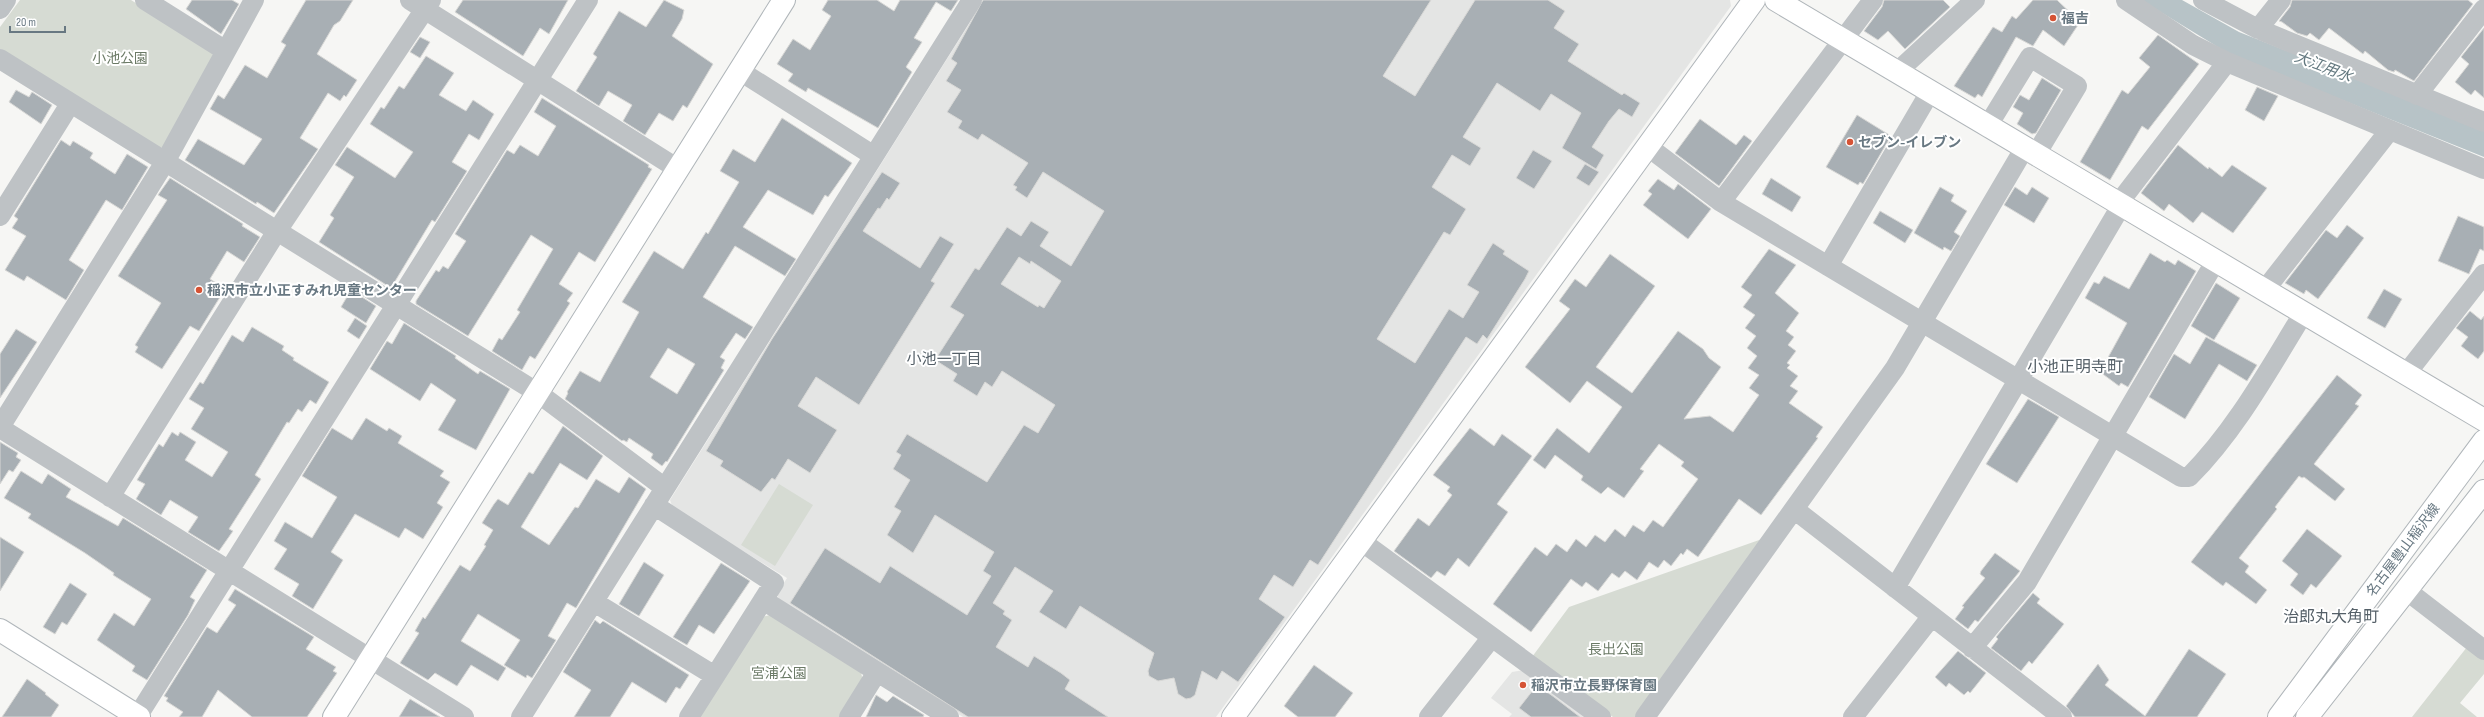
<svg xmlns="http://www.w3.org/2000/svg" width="2484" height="717" font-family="'Sofia Sans Condensed','Noto Sans JP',sans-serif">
  <rect width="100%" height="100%" fill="#f6f6f4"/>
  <!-- built -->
  <path fill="#e4e5e4" d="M984 0H1730L1731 6 1216 717H963L780 602 777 594 787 578 673 508 670 500Z
    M1524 670 1588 717H1509L1512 714 1491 698 1512 672Z"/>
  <!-- green -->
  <path fill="#d6dbd3" d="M20 0H131L212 51 214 60 166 146 160 148 0 49V27Z
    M779 484 813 505 775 566 741 545Z
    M1762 539 1636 717H1613L1532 657 1569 607Z
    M770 615 861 672 863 682 841 717H700L762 617Z
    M2467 647 2484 660V674L2460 703 2477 717H2412Z"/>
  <!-- water -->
  <path fill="#b7c3c7" d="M2141 0H2182L2239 32 2484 129V157L2231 55Z"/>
  <!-- building -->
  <path fill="#a8afb4" stroke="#d8d8d6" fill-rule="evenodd" d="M192 0H232L239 4 221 34 186 9Z
    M306 0H353L340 21 334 25 317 54 357 80 346 97 344 95 340 101 328 93 300 138 318 149 274 213 257 202 256 204 185 160 198 139 244 165 262 139 210 109 218 95 224 99 245 65 267 78 286 45 281 42Z
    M463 0H568L549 34 540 28 523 56 455 12Z
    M664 0 684 10 682 19 672 36 713 64 687 108 683 105 673 121 659 113 645 135 623 121 632 105 608 91 599 106 576 91 597 57 593 54 619 11 646 27Z
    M828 0H877L894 11 900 0H958L951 11 936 2 914 38 922 42 906 67 912 72 878 128 808 88 806 92 788 81 793 74 777 64 793 39 810 50 831 16 822 10Z
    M983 0H1431L1383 76 1415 96 1475 0H1548L1565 11 1554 28 1579 44 1568 61 1622 95 1624 93 1640 103 1632 117 1619 109 1609 121 1592 147 1604 155 1596 169 1562 148 1581 113 1551 94 1540 111 1497 83 1463 137 1481 148 1470 166 1452 155 1432 187 1466 209 1450 235 1444 232 1377 339 1415 363 1449 309 1463 318 1479 292 1467 285 1493 243 1505 251 1503 254 1529 271 1525 279 1487 339 1483 335 1477 344 1466 337 1318 565 1310 560 1293 587 1274 575 1259 599 1285 617 1238 682 1222 671 1217 680 1202 671 1195 695 1191 698 1186 699 1178 694 1174 678 1158 681 1149 676 1148 671 1154 653 1080 606 1066 629 1039 612 1053 591 1015 567 993 603 1005 611 1003 614 1012 620 996 647 1028 667 1034 656 1061 673 1070 680 1065 689 1108 717H968L790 603 825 548 880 583 890 566 967 615 991 576 983 571 994 552 935 515 913 553 887 535 901 511 894 507 910 480 893 469 901 455 896 452 907 434 987 482 1024 425 1038 433 1055 405 1002 371 992 387 985 382 977 396 953 381 957 374 935 360 964 315 950 307 975 268 979 270 1007 227 1021 236 1031 221 1049 232 1040 246 1071 266 1104 211 1043 172 1027 198 1015 190 1017 187 1013 185 1028 163 982 134 978 140 958 128 962 121 947 112 961 90 946 81 957 63 951 59ZM1019 257 1030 264 1031 261 1061 281 1044 308 1039 305 1038 307 1001 284Z
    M1884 0H1943L1950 7 1905 49 1888 31 1878 40 1864 31 1882 7Z
    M2033 0H2057L2080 22 2064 46 2043 30 2033 46 2016 37 1982 97 1978 94 1975 98 1954 86 1993 27 2002 32 2012 16 2016 19Z
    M2292 0H2468L2473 4 2414 81 2395 70 2394 72 2388 70 2365 51 2363 54 2329 28 2319 40 2310 33 2307 36 2297 33 2282 22 2279 21 2290 7Z
    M2484 28V98L2475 90 2471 95 2455 82 2469 64 2461 57Z
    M2158 35 2199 64 2148 130 2142 126 2110 180 2080 162 2122 90 2128 94 2150 67 2139 58Z
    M420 37 430 42 420 58 410 52Z
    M426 56 454 73 439 95 466 111 473 100 494 114 479 140 469 134 452 162 467 171 435 222 432 220 391 288 319 242 334 218 330 215 354 177 335 165 347 147 395 178 413 152 370 124 381 107 384 109 399 86 404 89Z
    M2042 78 2061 90 2036 133 2032 134 2017 124 2023 113 2013 107 2020 95 2029 100Z
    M2257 87 2278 96 2264 121 2245 110Z
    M16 90 29 97 32 92 52 105 41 124 9 102Z
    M542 98 649 165 648 167 652 169 595 262 579 252 559 284 573 293 567 301 570 303 535 359 530 356 522 370 492 351 499 338 502 340 520 312 517 310 553 249 531 235 468 336 416 304V301L436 270 439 272 443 266 448 269 466 241 455 234 507 150 514 154 520 145 538 156 556 126 534 112Z
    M1857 115 1891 136 1863 184 1860 182 1858 185 1826 167Z
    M782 118 852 163 828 197 825 195 813 215 768 190 743 227 796 259 785 276 735 246 703 297 753 327 745 339 736 333 720 357 725 360 721 368 724 370 667 462 666 461 662 466 651 458 653 454 629 438 627 442 623 440 622 441 565 399 568 393 567 392 580 371 600 382 639 312 622 302 654 251 683 269 706 232 708 234 739 182 720 171 733 149 755 162ZM668 348 695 364 677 394 650 377Z
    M1700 119 1736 145 1744 135 1752 141 1719 186 1675 153Z
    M61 140 70 146 73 141 93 153 90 158 115 174 127 154 148 167 122 210 106 200 69 260 84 270 66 300 27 276 24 281 5 270 26 236 12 228 18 219 14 216Z
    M2178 145 2208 169 2209 167 2222 177 2232 165 2267 188 2233 233 2202 212 2193 223 2169 204 2164 211 2141 193Z
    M1533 150 1552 161 1534 189 1516 178Z
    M1585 164 1599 172 1589 186 1576 178Z
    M882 172 900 183 889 200 887 198 880 209 878 208 863 231 920 268 940 236 954 244 931 281 935 283 859 405 816 377 798 406 837 430 810 473 788 459 775 480 772 478 761 492 720 466 723 461 706 451 772 339Z
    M170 178 243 224 242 226 260 237 244 262 227 251 210 279 225 289 199 331 190 326 162 369 135 352 138 347 135 345 161 303 118 276 167 200 158 195Z
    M1771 178 1801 197 1792 212 1762 194Z
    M1658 179 1674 190 1678 184 1711 209 1688 239 1643 205 1652 194 1648 191Z
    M1940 187 1954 195 1951 201 1967 211 1954 232 1960 236 1951 251 1944 247 1943 250 1914 233Z
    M2015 187 2027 195 2032 187 2049 198 2034 223 2004 205Z
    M1880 211 1913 230 1905 243 1873 223Z
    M2458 216 2484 227V251L2480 249 2469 274 2438 261Z
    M2347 225 2364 238 2318 299 2306 290 2304 294 2285 283 2326 230 2337 238Z
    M1769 249 1796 265 1775 293 1799 313 1786 331 1794 337 1788 345 1796 351 1787 363 1790 365 1787 368 1798 376 1790 386 1798 391 1789 403 1823 427 1816 437 1818 438 1761 515 1739 499 1698 557 1687 549 1683 555 1681 553 1671 566 1664 560 1658 568 1649 562 1637 580 1625 571 1619 578 1612 573 1598 591 1586 582 1582 587 1571 579 1531 632 1493 604 1535 547 1547 556 1556 544 1567 552 1576 539 1586 547 1595 535 1605 542 1615 529 1625 537 1633 525 1644 532 1653 520 1663 527 1698 479 1681 466 1684 462 1659 444 1640 469 1644 471 1624 498 1608 487 1601 494 1581 480 1583 476 1555 455 1545 469 1533 460 1557 428 1589 453 1622 407 1587 381 1570 403 1525 367 1570 309 1559 301 1575 279 1586 287 1610 254 1655 286 1596 367 1632 393 1678 331 1703 349 1709 358 1721 367 1684 419 1710 416 1733 432 1759 395 1749 388 1759 375 1748 368 1757 356 1747 348 1756 336 1745 328 1755 315 1743 307 1752 295 1741 287Z
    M2150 253 2165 262 2167 260 2175 265 2178 260 2196 271 2128 387 2121 383 2119 386 2100 372 2127 323 2085 298 2094 282 2099 284 2104 276 2129 289Z
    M2216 283 2240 298 2214 340 2191 326Z
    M2384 289 2402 299 2385 328 2367 318Z
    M351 290 376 306 366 323 341 307Z
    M2470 311 2481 320 2484 316V351L2478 359 2461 346 2468 337 2456 328Z
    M355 318 367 326 359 339 347 331Z
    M404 323 456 356 455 358 478 374 480 371 510 389 476 450 438 430 456 400 431 383 420 401 370 369 387 341 392 344Z
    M252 327 284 346 282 350 294 358 293 360 329 382 316 404 310 400 302 412 298 409 289 423 287 422 255 475 261 479 229 529 233 531 219 551 188 532 198 517 170 500 161 515 136 499 145 484 137 480 159 444 163 447 172 432 178 436 180 432 196 442 185 460 212 477 228 452 191 429 204 408 189 399 200 382 203 384 232 335 243 342Z
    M16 329 37 342 0 398V354Z
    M2206 337 2257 365 2247 381 2219 364 2185 419 2149 397 2174 354 2190 364Z
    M2337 375 2362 395 2355 404 2359 406 2314 464 2345 489 2335 501 2304 477 2302 478 2299 476 2275 507 2277 509 2239 558 2249 566 2245 572 2267 590 2256 604 2226 582 2223 586 2191 562Z
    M2028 399 2059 417 2017 483 1986 464Z
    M366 418 387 431 389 428 402 436 398 443 444 471 440 476 450 482 437 503 443 507 423 539 405 528 399 538 355 514 331 552 343 560 313 609 292 596 299 584 274 569 287 549 274 541 285 522 312 538 337 497 302 476 332 428 352 440Z
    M563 426 603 456 587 480 560 463 521 527 549 545 575 507 578 508 596 479 619 493 629 477 646 489 576 608 567 603 548 636 556 640 532 678 527 675 526 678 504 665 520 640 478 614 461 641 506 668 498 681 471 665 457 686 435 673 428 680 400 663 419 633 415 631 423 617 425 619 460 565 470 571 486 546 484 545 493 530 482 523 494 504 498 499 508 505 529 472 533 474Z
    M1470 428 1494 446 1502 434 1532 456 1497 504 1508 512 1469 567 1458 558 1445 576 1437 571 1431 578 1394 551 1418 518 1429 526 1452 495 1447 491 1450 487 1433 475Z
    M0 442 18 453 16 457 21 460 13 472 9 470 0 484Z
    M21 471 42 484 48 474 71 489 66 497 118 526 123 518 207 570 190 597 195 600 188 615 147 680 132 671 135 666 97 640 114 613 134 626 151 599 113 575 114 573 85 553 28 518 31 514 4 498Z
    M2307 529 2342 556 2316 588 2311 584 2303 595 2290 585 2298 574 2282 561Z
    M0 537 24 552 0 591Z
    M1995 553 2020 571 1978 622 1975 620 1968 629 1955 619 1964 607 1962 606 1985 578 1980 574 1981 571Z
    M644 562 664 575 639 616 619 604Z
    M721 563 750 581 714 634 699 625 687 645 673 637Z
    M70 583 87 594 67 625 62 622 55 634 43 627Z
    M235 589 314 637 306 649 336 667 333 671 337 673 307 717H252L218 690 202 717H179L183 712 166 701 168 698 164 696 207 627 217 633 236 605 228 600Z
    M2033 593 2040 599 2037 603 2064 624 2032 664 2029 661 2021 671 1991 648 1998 639 1996 637Z
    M595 620 600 624 603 621 689 675 680 689 676 687 666 703 632 682 610 717H574L591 690 563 672Z
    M2189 649 2226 674 2197 717H2075L2066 706 2098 664 2109 680 2105 685 2145 716Z
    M1958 651 1986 673 1970 693 1968 691 1964 695 1949 683 1946 687 1935 677Z
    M1314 665 1353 693 1335 717H1298L1284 706Z
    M27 679 46 693 45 694 59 705 51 717H2Z
    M1537 685 1554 697 1580 717H1531L1519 708Z
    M876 695 887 702 893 696 924 715 923 717H866Z
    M410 699 440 717H399Z"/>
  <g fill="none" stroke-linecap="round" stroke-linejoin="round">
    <!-- secondary casing -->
    <g stroke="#b0b6ba" stroke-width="24">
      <path id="secondary" d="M1776 0 2484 420
        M0 630 139 717
        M334 717 784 0
        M1233 717 1754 0
        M2279 717 2484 441
        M2307 717 2484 491"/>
    </g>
    <!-- street -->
    <path stroke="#bec2c5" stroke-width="20" d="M145 0 226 51
      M410 0 678 169
      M2126 0 2193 45 2227 62 2484 169
      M2203 0 2258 29 2484 122
      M0 9 6 0
      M2258 29 2281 0
      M0 59 538 393 665 488
      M740 71 874 156
      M1897 72 1975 0
      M2417 95 2484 9
      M1987 127 2030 57 2077 86 2035 156
      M1647 146 1721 202 2181 477H2189C2236 430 2269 369 2303 314
      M1721 202 1873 0
      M2118 204 2227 62
      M0 216 70 104
      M1828 266 1930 92
      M2264 291 2389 131
      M2406 374 2484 274
      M0 427 165 162 254 0
      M0 428 464 717
      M110 497 277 231 431 0
      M654 505 774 583 689 717
      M1794 509 2062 717
      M1361 541 1601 717
      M1895 588 2121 206
      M2406 590 2484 650
      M763 600 949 717
      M594 602 715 676
      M1972 648 2027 582 2215 262
      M137 717 588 0
      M521 717 972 0
      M849 717 877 672
      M1429 717 1492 637
      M1645 717 1895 368 2024 149
      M1853 717 1932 616"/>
    <!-- secondary -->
    <use href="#secondary" stroke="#fff" stroke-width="22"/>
  </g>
  <!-- markers -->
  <g fill="#d55335" stroke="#fff" stroke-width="1.5">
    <circle cx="2053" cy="18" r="4"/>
    <circle cx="1850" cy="142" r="4"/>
    <circle cx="199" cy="290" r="4"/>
    <circle cx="1523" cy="685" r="4"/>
  </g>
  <g text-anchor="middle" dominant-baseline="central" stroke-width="4" stroke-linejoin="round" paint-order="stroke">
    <!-- poi labels -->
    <g font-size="14" font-weight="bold" fill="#687882" stroke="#fff" text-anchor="start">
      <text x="2061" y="18">福吉</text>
      <text x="1858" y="142">セブン-イレブン</text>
      <text x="207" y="290">稲沢市立小正すみれ児童センター</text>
      <text x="1531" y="685">稲沢市立長野保育園</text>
    </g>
    <!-- park labels -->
    <g font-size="14" fill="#6b7a66" stroke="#fff">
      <text x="120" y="58">小池公園</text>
      <text x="1616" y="649">長出公園</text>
      <text x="779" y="673">宮浦公園</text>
    </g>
    <!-- street labels -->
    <g font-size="14" fill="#687882" stroke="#fff">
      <text transform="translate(2403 550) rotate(-53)">名古屋豊山稲沢線</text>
    </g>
    <!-- water labels -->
    <g font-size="15" font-style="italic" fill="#63787f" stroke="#fff">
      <text transform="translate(2323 67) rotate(21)">大江用水</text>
    </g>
    <!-- neighbourhood labels -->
    <g font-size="15" fill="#556068" stroke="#fff">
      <text x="944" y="359">小池一丁目</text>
    </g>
    <!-- quarter labels -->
    <g font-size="16" fill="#556068" stroke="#fff">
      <text x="2075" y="367">小池正明寺町</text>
      <text x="2331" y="617">治郎丸大角町</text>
    </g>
  </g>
  <!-- scale -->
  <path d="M10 26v6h55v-6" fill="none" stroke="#687882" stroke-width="2"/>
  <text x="16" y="26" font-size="12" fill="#687882" stroke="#ffffff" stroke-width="3" paint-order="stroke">20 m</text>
</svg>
